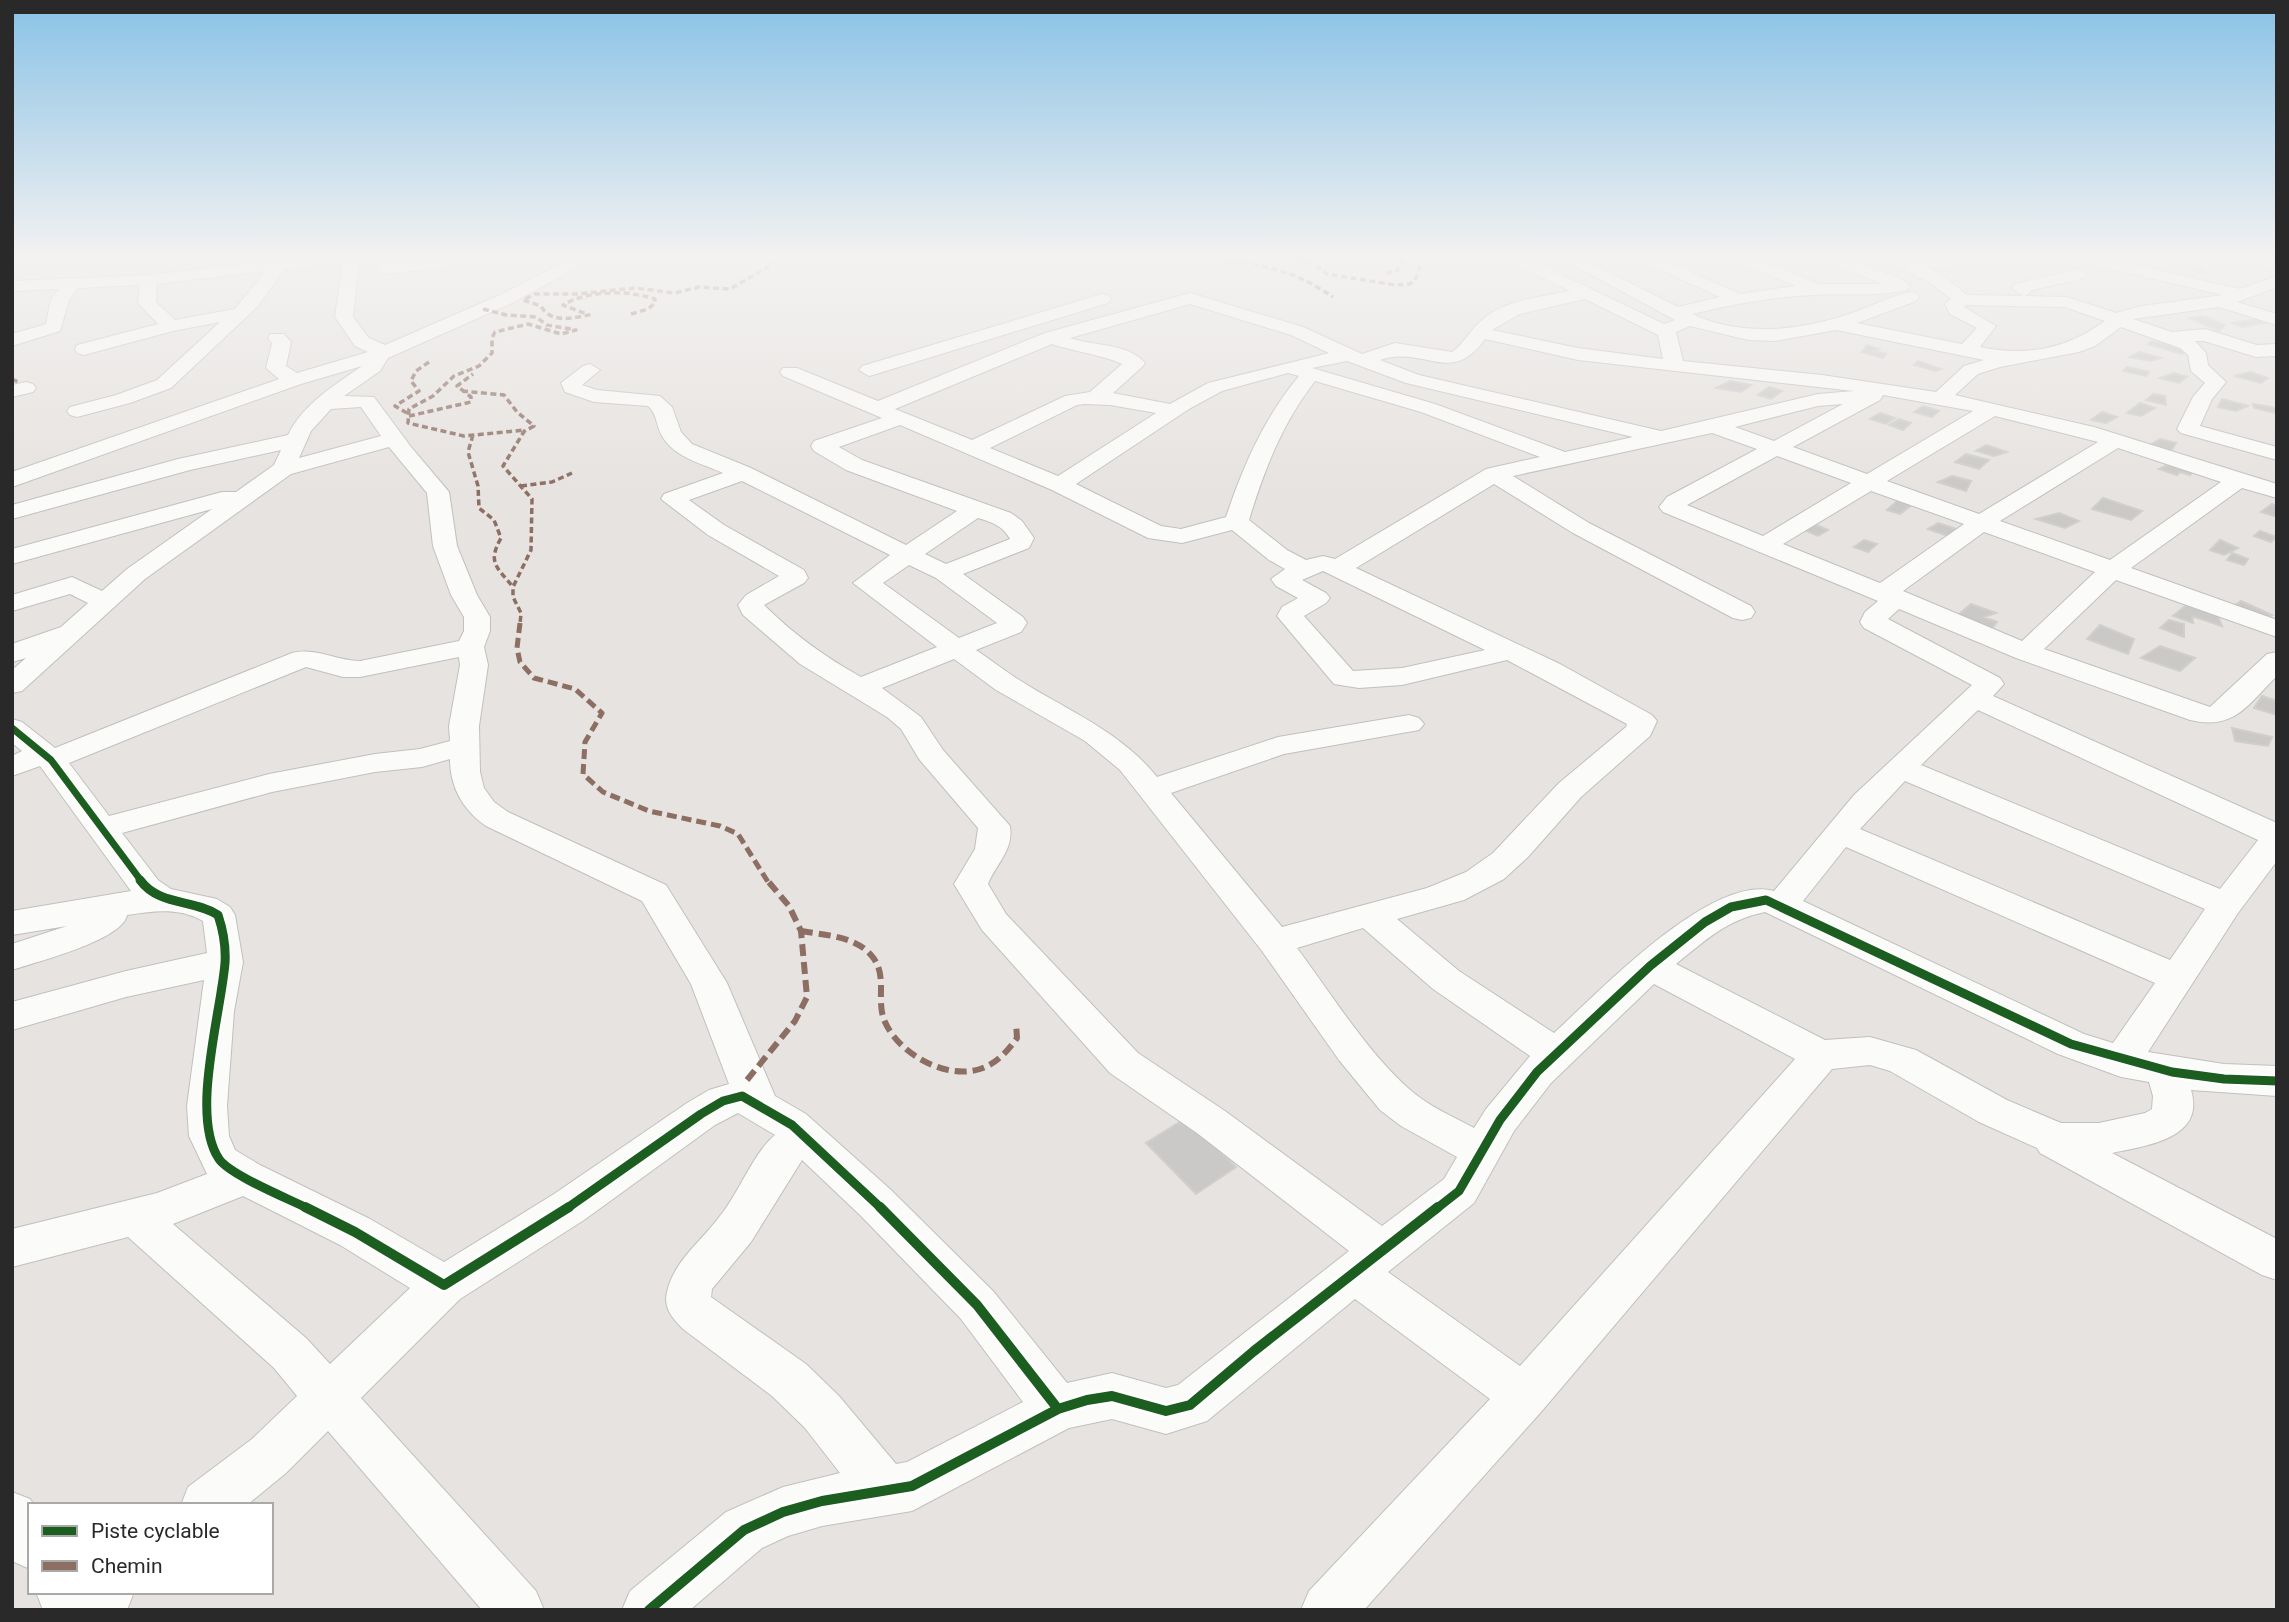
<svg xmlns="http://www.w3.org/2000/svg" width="2289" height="1622" font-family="Roboto,sans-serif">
  <rect width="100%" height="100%" fill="#e6e3e0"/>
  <!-- building -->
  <path fill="#cbc9c7" stroke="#d1cfcc" stroke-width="2" d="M2185 263 2201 267 2206 273 2177 266Z
    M2204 316 2225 325 2219 331 2189 318Z
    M2266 318 2275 321 2242 327 2232 323Z
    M2152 341 2185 350 2182 354 2148 344Z
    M1867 345 1879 349 1873 351 1886 354 1883 358 1862 352Z
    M2139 352 2161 358 2150 361 2130 357Z
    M1918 361 1941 369 1936 371 1914 365Z
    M2127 367 2149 372 2146 376 2123 371Z
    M2250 372 2268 378 2261 383 2234 376Z
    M2174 373 2187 377 2179 383 2160 378Z
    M1730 381 1751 385 1741 392 1716 388Z
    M1769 387 1782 391 1771 399 1758 395Z
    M2153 394 2165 396 2166 405 2146 400Z
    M2222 399 2248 406 2236 411 2218 407Z
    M2140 403 2155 408 2141 416 2127 413Z
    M2253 404 2277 408V411L2275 413 2254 408Z
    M1923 406 1939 411 1932 417 1914 412Z
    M2102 412 2117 417 2106 423 2091 420Z
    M1880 413 1895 418 1886 424 1870 419Z
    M1899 419 1911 423 1903 430 1889 425Z
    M2160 439 2176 443 2171 451 2150 445Z
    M1986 445 2007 452 1994 456 1976 451Z
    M1966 454 1989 460 1979 469 1955 462Z
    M2168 464 2193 471 2190 475 2180 472 2177 475 2159 469Z
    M1952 476 1971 481 1966 491 1938 482Z
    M2103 498 2142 511 2131 520 2092 509Z
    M1898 500 1913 504 1900 514 1887 510Z
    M2272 504 2277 506V517L2261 512Z
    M2059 513 2079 521 2065 528 2036 519Z
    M1809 522 1828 530 1818 536 1800 528Z
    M1938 523 1959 530 1951 537 1928 529Z
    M2260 531 2276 537 2271 542 2254 536Z
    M1864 540 1877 544 1868 552 1854 547Z
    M2220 540 2238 548 2224 555 2210 550Z
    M2232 553 2248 559 2244 565 2227 560Z
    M2241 601 2272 615 2264 619 2231 608Z
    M2189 603 2217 614 2222 626 2192 616 2193 623 2173 616Z
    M1971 604 1996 613 1984 617 1997 622 1992 629 1957 616Z
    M2169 620 2184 624V637L2160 628Z
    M2100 625 2134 639 2128 654 2087 639Z
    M2160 646 2195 658 2180 671 2141 658Z
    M2262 696 2277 701V715L2254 708Z
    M2232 728 2272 737 2268 746 2235 741Z
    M1186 1118 1236 1167 1196 1194 1146 1143Z"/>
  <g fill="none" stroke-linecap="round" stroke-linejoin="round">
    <!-- street casing -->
    <g stroke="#c1c0c1" stroke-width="2">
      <path id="street" d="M278 260H325L317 265 285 269 257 307 171 388 130 403 77 417 70 415 67 411 70 407 116 395 157 380 220 322 173 331 84 355 77 353 75 349 77 345 158 324 138 303 140 285 78 288 69 300 60 331 12 346V334L46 324 51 299 59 289 12 291V281L149 275ZM266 271 235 309 175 320 156 302 157 284Z
        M343 260H359L353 317 369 338 385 345 500 295 568 260H587L585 263 512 303 388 358 380 371 344 396 374 397 411 447 449 492 457 546 477 595 490 617V631L484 647 488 665 479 726 480 772 484 788 494 802 508 812 666 885 727 983 775 1096 806 1114 891 1190 993 1291 1067 1383 1112 1373 1166 1388 1178 1385 1349 1251 1197 1133 1110 1073 982 930 954 884 975 849 978 828 919 759 901 729 887 717 800 664 743 615 738 605 746 595 779 576 708 535 661 499 664 494 723 473C701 463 675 458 662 436 656 426 657 413 648 406L594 402 565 392 561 383 583 366 590 364 600 370 582 385 597 390 660 396 672 407 681 432 692 444 751 468 906 545 957 511 846 470 814 451 811 446 814 441 882 418 783 376 780 372 783 368H797L878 401 1045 333 1190 293 1303 327 1362 354 1395 343 1452 352C1465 343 1469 331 1481 321 1503 300 1541 297 1570 291L1513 263 1511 260H1531L1664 324 1675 320 1564 260H1584L1678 307 1720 297 1645 263 1643 260H1664L1740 294 1796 286 1740 263 1738 260H1760L1819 284H1882L1831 263 1829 260H1850L1903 280 1910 286 1907 290C1876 297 1846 293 1815 295 1774 296 1732 305 1692 314 1741 337 1799 331 1849 314 1870 307 1889 297 1910 292L1916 293 1919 297 1916 301 1857 323 1962 344 1977 328 1950 314 1945 304 1951 299 1929 282 1890 263 1888 260H1979L1971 265 1928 268 1941 274 1967 295 2023 296 2012 288 2015 284 2079 269 2087 274 2085 278 2032 290 2025 296 2067 297 2116 313 2142 306 2223 295 2086 263 2084 260H2112L2240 289 2277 276V287L2237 302 2277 314V325L2219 307 2133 319 2172 332 2205 329 2257 345 2277 344V356L2256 357 2204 341H2195L2206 353 2208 365 2226 382 2212 399 2200 426 2277 447V460L2181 433 2177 429 2193 397 2205 383 2191 371 2188 355 2180 348 2121 327 2095 346 2079 352 2000 367 1978 374 1955 395 2094 427 2277 484V498L2242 488 2131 568 2277 620V637L2116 580 2044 649 2210 707 2267 654 2277 652V676C2248 704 2235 731 2190 720L2016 658 1899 609 1888 619 2000 678 2004 684 1993 696 2277 823V861L2238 913 2148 1052 2224 1064 2277 1066V1096L2191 1090C2206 1139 2145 1146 2112 1153L2277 1239V1280L2262 1275 2040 1153 2037 1148 1979 1122 1890 1071 1870 1065 1832 1069 1541 1412 1364 1610H1301L1309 1591 1490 1399 1355 1299 1207 1421 1166 1434 1112 1419 1069 1428 912 1511 822 1526 788 1536 762 1548 690 1610H622L630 1591 726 1512 783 1487 840 1473 805 1428 772 1396 683 1329C673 1319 663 1308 667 1292 674 1260 702 1241 720 1216 739 1193 753 1153 775 1135L738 1113 715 1125 584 1220 460 1299 361 1398 536 1591 544 1610H482L328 1431 286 1473 247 1505H181L188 1487 252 1439 297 1396 274 1368 128 1237 12 1267V1229L157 1193 207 1174 189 1136 187 1106 204 980 126 997 12 1030V1002L126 971 207 953 203 921C179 907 153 911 127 915 123 940 36 962 12 970V944L67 926 12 935V911L131 891 40 766 12 776V756L22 751 12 743V719L22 722 55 748 292 653C317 647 336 661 360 661L459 641 464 631V617L451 595 433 546 427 493 389 447 291 474 145 579 22 691 12 693V670L26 658 12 662V644L61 627 88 603 70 594 12 611V595L72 577 102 591 127 569 212 509 12 564V549L222 492H236L274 465 281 450 190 470 12 519V505L178 459 288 435C302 405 336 384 362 366L301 384 12 487V472L279 379 266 368 272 343 268 338 270 334H284L291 342 286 366 297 373 368 352 355 346 335 317ZM1585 299 1658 335 1663 359 1578 348 1492 330 1520 314ZM1190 304 1291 335 1329 353 1208 383 1170 404 1113 393 1142 367 1145 363C1129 343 1092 346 1070 338ZM1965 305 2065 307 2105 321C2066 349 2027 357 1980 347L1996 326 1964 307ZM1690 326 1748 340 1775 341 1836 330 1984 360 1964 366 1936 392 1822 375 1683 361 1676 332ZM1485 339 1578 360 1854 391 1818 394 1661 431 1419 375 1380 360C1425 345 1451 387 1485 339ZM1052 344C1075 352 1100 354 1122 364L1090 392 1065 396 972 440 895 409ZM1347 361 1406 383 1633 437 1565 452 1435 404 1312 368ZM1288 373 1299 376C1264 418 1243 466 1226 517L1181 529 1161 526 1076 484 1189 409 1222 391ZM1315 381 1421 412 1540 457 1486 469 1335 559 1323 556 1306 560 1287 550 1249 520C1264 470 1283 422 1315 381ZM1883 395 1973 411 1867 474 1793 447 1880 400ZM1085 404 1110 405 1156 413 1058 476 990 448 1077 405ZM1843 404 1774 441 1735 427 1818 406ZM361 407 381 436 299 458 311 431 331 409ZM1995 416 2098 442 1979 514 1887 481ZM900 425 1052 490 1148 538 1182 543 1232 530 1269 560 1285 569 1271 579 1276 586 1298 598 1282 607 1277 616 1334 684 1359 688 1402 685 1507 660 1627 724 1626 727 1559 783 1493 853 1466 872 1427 888 1282 927 1171 793 1284 754 1419 730 1424 724 1419 718 1409 715 1278 737 1157 777C1119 730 1066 710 1016 678 1002 669 990 659 976 650L1021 632 1027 623 1023 617 963 574 1029 548 1034 538 1022 521 1011 513 862 460 839 447ZM1712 433 1757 449 1667 497 1659 507 1663 512 1878 601 1865 612 1860 622 1864 628 1972 685 1854 795 1774 891C1711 873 1598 993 1554 1033L1459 971 1397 919 1464 900 1504 879 1528 857 1581 797 1650 736 1657 721 1652 715 1560 664 1356 568 1494 484 1573 533 1733 618 1742 620 1751 618 1755 612 1751 606 1589 523 1513 476ZM2118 448 2221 482 2110 560 2000 521ZM1777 456 1851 483 1763 536 1687 505ZM742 481 890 555 853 583 937 647 861 677C825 657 793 634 764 605L804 583 808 578 804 570 724 525 689 500ZM1871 491 1964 524 1880 583 1783 544ZM978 518C992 522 1003 526 1010 539L946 564 925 554ZM1984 532 2095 572 2022 641 1903 591ZM909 565 936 578 997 623 959 638 883 583ZM1323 571 1485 650 1402 668 1353 671 1304 616 1326 603 1330 598 1326 593 1302 580ZM459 657 460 665 449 726 450 741 420 749 375 754 269 774 109 816 69 763 306 667 343 677H360ZM954 659 996 690 1085 741 1120 770 1262 951 1339 1060 1380 1110 1401 1126 1457 1157 1444 1179 1382 1226 1225 1111 1138 1053 1006 914 988 884C996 864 1014 850 1010 826L943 750 921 717 882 688ZM1978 710 2258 840 2220 889 1921 765ZM450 759C450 787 463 810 486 826L642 901 691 984 729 1084 709 1090 687 1103 554 1194 444 1262 370 1219 260 1165 235 1150 229 1136 227 1106 234 1011 243 962 235 915 230 907 217 899 171 889 158 880 122 833 272 792 375 772 422 767ZM1905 781 2205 909 2170 960 1860 829ZM1846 847 2155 983 2113 1043 2084 1034 1803 901ZM1765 912 2058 1054 2121 1077 2149 1082 2153 1096 2152 1109 2145 1113 2099 1123H2061L2007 1100 1916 1050 1870 1037 1825 1040 1676 964C1706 940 1726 920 1765 912ZM1363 928 1433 989 1530 1056 1486 1109 1474 1128C1452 1116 1428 1106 1409 1089 1367 1052 1330 992 1297 948ZM1654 984 1795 1059 1520 1366 1388 1272 1474 1203 1514 1131 1551 1083ZM802 1160 861 1216 961 1319 1023 1402 907 1462 896 1464 839 1396 806 1364 711 1297 712 1289 751 1242ZM243 1196 340 1245 410 1288 330 1364 306 1338 173 1224Z
        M376 260H392L394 263 425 260H468L460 265 389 274 383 273Z
        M2236 260H2277V267L2244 265Z
        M1102 294 1108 295 1111 299 1108 303 876 374 869 376 859 370 862 366Z
        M26 382 33 384 36 388 33 392 12 397V385Z
        M12 1492 30 1499 34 1505H30V1569L12 1561Z
        M36 1592H134L127 1610H43Z"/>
    </g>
    <!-- street -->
    <use href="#street" fill="#fbfbfa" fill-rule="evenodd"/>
    <!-- quiet-far2 -->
    <path stroke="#8d6e63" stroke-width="3.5" stroke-dasharray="6 3.5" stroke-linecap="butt" d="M1196 260C1247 260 1290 267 1333 297
      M1298 260 1315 264 1327 274 1395 285 1410 284 1415 280 1423 260
      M2259 260 2268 263
      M1386 273 1397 271 1403 260
      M483 309 506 315 536 317 547 325 576 330 561 334 528 324 495 332 492 338V353L479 366 454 376 433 396 409 409 408 423 464 436 525 430 503 466 532 499 531 550 513 587V597L521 613 520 624
      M631 314 648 309 655 303V299C629 290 588 290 563 305L589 315C572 318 551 324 541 306L523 300 535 294H576L635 288 675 293 699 287 730 289 771 265 770 260
      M12 379 18 382
      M462 391 504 395 517 412 534 426 525 431
      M407 413 395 406 419 391 411 381 416 371 429 362
      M409 416 471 402V397L457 386 473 374
      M473 435 468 452 478 486 479 508 494 520 501 538C487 563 497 567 513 587
      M521 486 552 482 572 473"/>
    <!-- quiet-far1 -->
    <path stroke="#8d6e63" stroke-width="5" stroke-dasharray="10 5" stroke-linecap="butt" d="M520 623 517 648 520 662 534 678 575 689 602 713 585 742 583 774 603 792 649 811 720 826 738 834 768 882"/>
    <!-- quiet -->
    <path stroke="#8d6e63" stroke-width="6" stroke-dasharray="12 6" stroke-linecap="butt" d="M801 931C824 935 855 936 871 955 889 975 875 1000 885 1022 899 1054 946 1080 980 1069 996 1064 1008 1051 1017 1038L1016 1023
      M747 1080 795 1021 807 997 801 931 789 906 767 880"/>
    <!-- cycleway-far2 casing -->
    <g stroke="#fff" stroke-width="11">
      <path id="cycleway-far2" d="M12 728 51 760 142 882"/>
    </g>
    <!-- cycleway-far1 casing -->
    <g stroke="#fff" stroke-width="13">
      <path id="cycleway-far1" d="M140 880C159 906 193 899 218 915 223 930 226 947 225 963 221 1013 190 1116 219 1159 230 1175 289 1199 309 1209
        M566 1209 701 1114 723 1101 742 1096 792 1125 882 1209
        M1436 1209 1459 1191 1500 1120 1537 1072 1650 966 1705 922 1731 907 1766 900 2071 1044 2172 1072 2224 1079 2277 1081"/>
    </g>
    <!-- cycleway casing -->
    <g stroke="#fff" stroke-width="15">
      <path id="cycleway" d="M305 1207 355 1232 444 1285 569 1207
        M880 1207 977 1305 1058 1409
        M649 1610 744 1530 783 1512 822 1501 912 1486 1058 1409 1087 1400 1112 1396 1166 1411 1190 1405 1254 1351 1438 1207"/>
    </g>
    <!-- cycleway-far2 -->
    <use href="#cycleway-far2" stroke="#1b5e20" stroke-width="7"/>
    <!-- cycleway-far1 -->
    <use href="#cycleway-far1" stroke="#1b5e20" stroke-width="9"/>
    <!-- cycleway -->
    <use href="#cycleway" stroke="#1b5e20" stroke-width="10"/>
  </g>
  <!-- sky -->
  <linearGradient id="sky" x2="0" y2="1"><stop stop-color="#89c2e6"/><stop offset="0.53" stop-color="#f4f2f1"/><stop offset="1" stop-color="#f4f2f1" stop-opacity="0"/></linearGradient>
  <rect width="2289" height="487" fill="url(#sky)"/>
  <!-- border -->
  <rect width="2289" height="1622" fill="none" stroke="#292929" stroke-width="28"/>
  <!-- legend -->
  <rect x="28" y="1503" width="245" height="91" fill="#ffffff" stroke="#a9a9a9" stroke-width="2"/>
  <rect x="42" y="1526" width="35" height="10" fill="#1b5e20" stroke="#a9a9a9" stroke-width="2"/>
  <text x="91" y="1538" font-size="21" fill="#292929">Piste cyclable</text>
  <rect x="42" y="1561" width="35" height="10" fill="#8d6e63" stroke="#a9a9a9" stroke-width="2"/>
  <text x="91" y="1573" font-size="21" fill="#292929">Chemin</text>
</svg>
